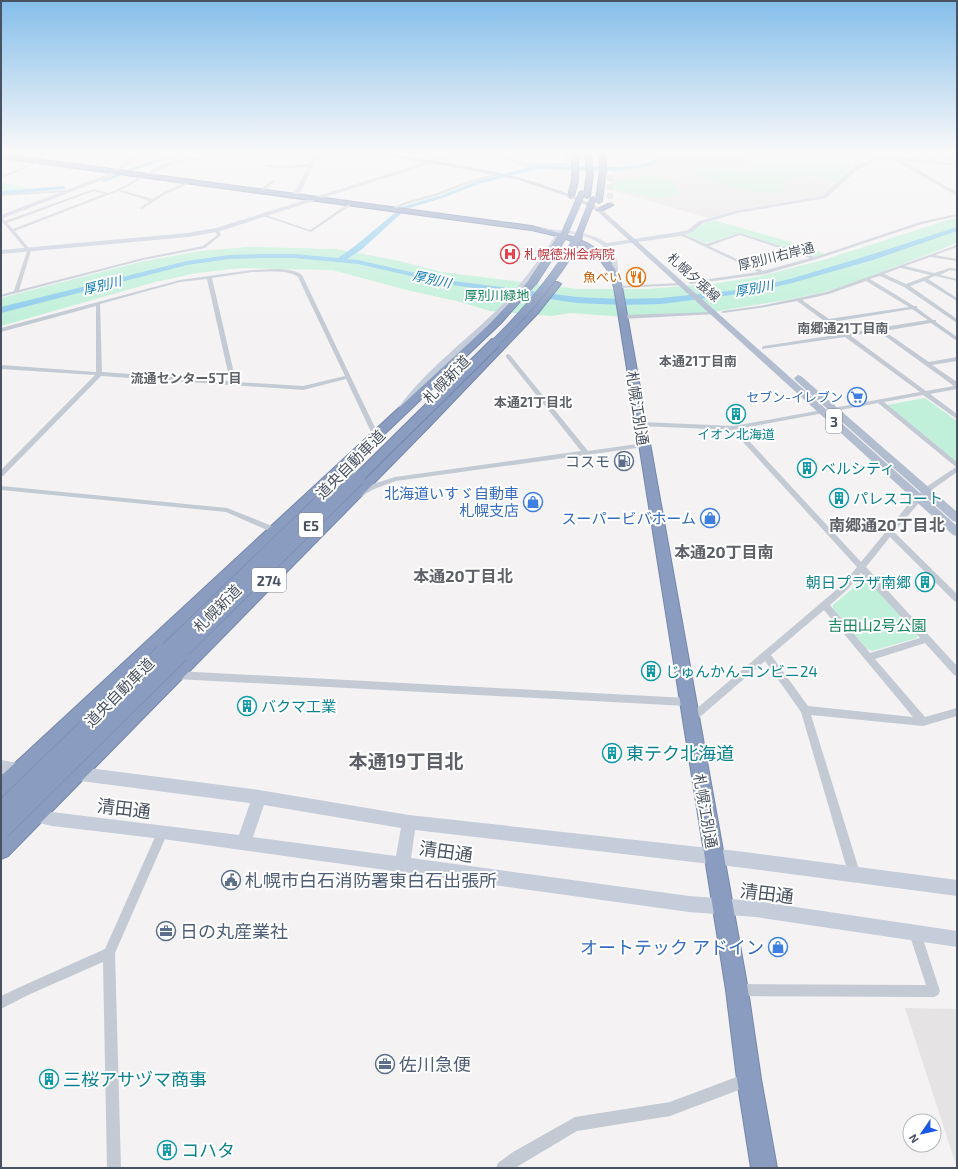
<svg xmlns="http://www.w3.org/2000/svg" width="958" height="1169" font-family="'Exo 2','Noto Sans JP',sans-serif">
  <rect width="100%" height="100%" fill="#f4f2f2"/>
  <!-- education -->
  <path fill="#e5e3e4" d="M666 154H751L744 168 767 171 784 169 837 184 821 196 734 211 708 218 611 190 614 170 629 169 655 164 663 160Z
    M905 1008 957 1009V1168Z"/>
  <!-- green -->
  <path fill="#c1f0da" d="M751 154H847L851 168 837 183 802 174 786 183H784L782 184 786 189C772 201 723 183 706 179L700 176 697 173 700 170 713 168 715 166 748 174 757 169 745 168Z
    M645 174 672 181 679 190 675 194 663 199 622 191 611 190 612 183 620 179H632Z
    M1 183 26 187 24 191 1 193Z
    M957 217V243L861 280 824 292 786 300 701 314 627 317 570 313 552 316 490 311 457 301 411 291 332 270 241 268 197 273 155 282 1 326V298L140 262 200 251 249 247 336 249 395 260 442 272 578 289H646L711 284 757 277 823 260Z
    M714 220 811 248 825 254 816 257 740 233 706 243 686 235C695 229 703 223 714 220Z
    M925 398 957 421V462L887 405Z
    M861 577 866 578 917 634V638L872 651 867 649 833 609V605L850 591Z"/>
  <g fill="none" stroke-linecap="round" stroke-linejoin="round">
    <!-- stream -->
    <path stroke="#8fcded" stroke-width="1" d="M659 160 747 158 761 156 764 154
      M659 160 663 154"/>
    <!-- river -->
    <path fill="#8fcded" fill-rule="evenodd" d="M180 154H193L154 163 130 172 127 170 150 161Z
      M659 158 661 159V161L649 166 621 171 536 169 478 184 446 197 406 209 361 250 347 259 358 260 446 280 577 297 621 299 661 298 747 289 790 279 867 256 957 227V231L873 260 792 283 747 293 661 304 621 305 577 303 446 284 358 264 294 258H261L229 259 187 265 1 313V307L187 261 229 255 261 254H294L338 258 355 246 402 207 442 195 474 182 536 165 621 167 648 163Z
      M117 174 122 175 105 182 100 181Z
      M63 186 66 188 65 189 1 195V191Z"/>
    <!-- highway-tunnel -->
    <path stroke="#d2d2d5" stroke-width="6" stroke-dasharray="6 3" stroke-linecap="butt" d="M610 175V205"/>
    <!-- highway casing -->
    <g stroke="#7588ac" stroke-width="2">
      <path id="highway" d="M1 154 531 226C570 235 611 243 622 287L748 990 761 1079 777 1168H751L737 1079 726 990 614 287C604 246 567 238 531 230L1 158Z
        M572 154H578V181L574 196 571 198 568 196 572 181Z
        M585 154H591L593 174 590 196 587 198 584 196 587 174Z
        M599 154H605L606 169 602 201 599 203 596 201 600 169Z
        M608 204 613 205 601 211 596 210Z
        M530 280H533L537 282 501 323 7 794 1 797V776L495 319Z
        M554 282H557L561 284 539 312 429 427 8 856 1 859V836L421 423 533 308Z"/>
    </g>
    <!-- street -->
    <path fill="#c3cad3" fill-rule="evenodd" d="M333 154H339L314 161 312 160Z
      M492 154 525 164 565 163V154H569L570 163 566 165 525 166 486 154Z
      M921 154H925L936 161 932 163V161Z
      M939 154H943L957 162V164Z
      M200 158 199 160 180 161 145 176 121 190 153 199 162 193 189 181 192 182 164 195 142 209 139 208 150 201 118 191 15 231 31 251 19 290 143 258 203 246 217 235 215 230 218 229 221 235 205 248 143 260 1 297V295L14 291 27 251 1 220V217L5 221 94 189 108 193C140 181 163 156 200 158ZM94 191 104 194 13 229 7 223Z
      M41 160 44 161 1 178V176Z
      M305 164 313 165C303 168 274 170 264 166L266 165 283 166Z
      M497 173 498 175 470 183 439 195 404 205 394 210 391 209 402 203 437 193 468 181Z
      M272 180 275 181 262 192H260V190Z
      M68 190 67 192 1 196V194Z
      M351 202 354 203 311 232 263 216 266 215 310 230Z
      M957 214V216L922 224 817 259 765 274 691 284 689 283V282L758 272 678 234 681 233 706 244 740 233 815 257 920 222ZM740 235 810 258 763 271 709 246Z
      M957 245V247L935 255 957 259V261L930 257 905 266 934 273 950 268 957 269V271L950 270 940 275 957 279V281L935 276 928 279 957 298V301L924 281 910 286 957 319V323L904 287 880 276 870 279 914 306H917V308L933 320H936V322L957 337V341L931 323 884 331 929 362 957 357V361L932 365 957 382V389L930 394 957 414V419L923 395 884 402 957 462V472L933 489 918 504 894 532 957 594V602L954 601 890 537 866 567 957 666V676L954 675 925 643 875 659 925 717 957 708V716L923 726 811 715 861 876 859 880 855 882 851 880 849 876 801 712 765 661 694 722 691 723 688 722 686 719 688 716 842 585 857 567 732 430 641 426 638 424 641 422 734 426 920 392 845 337 762 349V347L764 346 842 334 797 301 765 307 723 313 721 312 723 311 765 305 826 292ZM900 268H901L930 275 906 284 884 274ZM866 281 909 307 829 319 802 300 829 294ZM912 309 928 320 847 333 832 322ZM878 331 954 386 926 391 851 336ZM878 403 956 467 929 485 912 500 861 562 738 429ZM861 573 920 638 870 653 830 605 848 589ZM824 610 913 717 808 706 771 655Z
      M252 270C267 270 289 266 302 275L379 436 378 437 376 438 373 436 346 379 303 390 101 376 3 476H1V470L95 375 1 369V365L96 372V306L1 332V328L180 280ZM252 272C265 272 288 269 298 277L345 376 303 386 236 382 212 278ZM207 279 230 381 102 372 100 304 180 282Z
      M682 283H684V285L618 288 616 287 618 286Z
      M714 312 716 313V314L622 319 619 317 622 315Z
      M508 354 510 355 588 451 644 443 647 445 644 447 396 481 374 489 360 497H356L354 495 356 493 370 485 395 477 581 451 506 357V355Z
      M1 486 227 508 282 530 283 532 282 534H276L226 512 1 490Z
      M176 671 687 698 690 699 692 702 690 705 687 706 176 679 173 678 171 675 173 672Z
      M163 827 167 828 168 832 115 953 121 1168H107L103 962 28 995 1 1009V996L20 987 105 949 159 828Z
      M915 927 919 929 921 933 940 991 938 995 934 997 737 996 733 994 731 990 733 986 737 984 926 985 909 933 911 929Z
      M747 1073 752 1075 754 1080 752 1085 670 1116 577 1131 515 1168H496L498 1163 513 1152 575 1117 670 1102Z"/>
    <!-- secondary -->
    <path fill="#c5ccda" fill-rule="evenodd" d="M40 154H47L32 161 28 160Z
      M138 154H143L112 176 1 219V215L108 174Z
      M314 154H318L301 191 296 197H292Z
      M452 154H460L217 232 188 237 1 254V250L188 233 216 228Z
      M878 157H899L957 164V166L900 160 957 192V196L896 161V159H879L857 170 826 198 738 213 703 223 692 232 680 236 610 246C618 255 618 263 618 274L615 276 612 274C612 268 613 261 610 255 604 240 576 231 562 234 544 261 525 288 502 311 471 345 435 373 406 409H400L399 407C425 371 465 341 497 310 520 286 539 260 557 233L531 230 528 228 529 227 580 232 598 238 607 243 679 232 688 230 699 221 735 211 822 196 853 168Z
      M1 760 29 765 31 770 29 775 24 777 1 774Z
      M73 766 259 790 409 815 745 852 957 880V896L745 868 415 830 411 858 689 896 756 901 957 931V947L756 917 689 912 163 839 52 826 27 820 25 815 27 810 32 808 52 812 239 835 250 803 73 780 68 778 66 773 68 768ZM264 805 401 828 396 856 253 837Z"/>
    <!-- primary -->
    <path fill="#b2bdd0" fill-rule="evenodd" d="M378 154C399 154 420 159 441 162 499 171 548 182 601 209L957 526V536L953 535 597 211 572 198 519 180 464 169Z
      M798 375 801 376 957 512V522L953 521 795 380 794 378Z"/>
    <!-- highway -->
    <use href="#highway" fill="#8a9dc0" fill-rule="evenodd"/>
    <!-- highway-bridge-far4 casing -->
    <g stroke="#7588ac" stroke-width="7" stroke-linecap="butt">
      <path id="highway-bridge-far4" d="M563 237 582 193
        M578 237 593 199"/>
    </g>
    <!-- highway-bridge-far3 casing -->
    <g stroke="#7588ac" stroke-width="9" stroke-linecap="butt">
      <path id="highway-bridge-far3" d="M533 282 563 236
        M495 343C527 311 558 276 579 236"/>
    </g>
    <!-- highway-bridge-far2 casing -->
    <g stroke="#7588ac" stroke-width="12" stroke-linecap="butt">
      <path id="highway-bridge-far2" d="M357 479 496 342"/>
    </g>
    <!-- highway-bridge-far1 casing -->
    <g stroke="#7588ac" stroke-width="15" stroke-linecap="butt">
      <path id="highway-bridge-far1" d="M163 654 327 496
        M179 654 358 478"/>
    </g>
    <!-- highway-bridge casing -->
    <g stroke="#7588ac" stroke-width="19" stroke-linecap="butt">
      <path id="highway-bridge" d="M1 811 164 653
        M1 830 180 653"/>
    </g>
    <!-- highway-bridge-far4 -->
    <use href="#highway-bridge-far4" stroke="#8a9dc0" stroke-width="6"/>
    <!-- highway-bridge-far3 -->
    <use href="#highway-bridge-far3" stroke="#8a9dc0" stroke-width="8"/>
    <!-- highway-bridge-far2 -->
    <use href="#highway-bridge-far2" stroke="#8a9dc0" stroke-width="10"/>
    <!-- highway-bridge-far1 -->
    <use href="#highway-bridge-far1" stroke="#8a9dc0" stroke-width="14"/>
    <!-- highway-bridge -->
    <use href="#highway-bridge" stroke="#8a9dc0" stroke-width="18"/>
  </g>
  <!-- sky -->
  <linearGradient id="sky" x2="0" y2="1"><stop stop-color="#84beea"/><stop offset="0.48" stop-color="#faf9f9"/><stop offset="1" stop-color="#faf9f9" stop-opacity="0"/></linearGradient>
  <rect width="958" height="318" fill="url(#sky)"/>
  <!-- icons -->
  <defs>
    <g id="hospital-ring" transform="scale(1)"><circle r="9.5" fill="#fff" stroke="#e0444e" stroke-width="1.5"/><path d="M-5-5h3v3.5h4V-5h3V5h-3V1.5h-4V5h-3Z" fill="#e0444e"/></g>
    <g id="restaurant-ring" transform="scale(1)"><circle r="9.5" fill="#fff" stroke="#e8710a" stroke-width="1.5"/><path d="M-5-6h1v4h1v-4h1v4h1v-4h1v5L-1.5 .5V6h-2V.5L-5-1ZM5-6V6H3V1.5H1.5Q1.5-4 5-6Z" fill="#e8710a"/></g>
    <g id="supermarket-ring" transform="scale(1)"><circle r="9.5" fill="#fff" stroke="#3f7fe0" stroke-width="1.5"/><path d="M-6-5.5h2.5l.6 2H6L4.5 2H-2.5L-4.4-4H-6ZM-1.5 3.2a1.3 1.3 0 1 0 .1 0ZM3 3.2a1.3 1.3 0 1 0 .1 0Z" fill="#3f7fe0"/></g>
    <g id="building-ring" transform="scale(1)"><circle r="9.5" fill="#fff" stroke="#0f9aa8" stroke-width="1.5"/><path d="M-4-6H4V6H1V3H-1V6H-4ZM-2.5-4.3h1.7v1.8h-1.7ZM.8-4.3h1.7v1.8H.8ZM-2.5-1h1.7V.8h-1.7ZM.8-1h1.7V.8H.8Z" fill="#0f9aa8"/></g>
    <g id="fuel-ring" transform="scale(1)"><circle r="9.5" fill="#fff" stroke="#5c6f8a" stroke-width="1.5"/><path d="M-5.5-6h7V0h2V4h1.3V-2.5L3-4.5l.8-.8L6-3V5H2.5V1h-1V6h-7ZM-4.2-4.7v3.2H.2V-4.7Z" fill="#5c6f8a"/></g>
    <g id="shop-ring" transform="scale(1)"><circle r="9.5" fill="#fff" stroke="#3f7fe0" stroke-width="1.5"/><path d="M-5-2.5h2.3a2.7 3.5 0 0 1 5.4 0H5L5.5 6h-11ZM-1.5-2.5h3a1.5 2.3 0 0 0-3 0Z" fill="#3f7fe0"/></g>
    <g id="civic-ring" transform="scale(1)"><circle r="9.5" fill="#fff" stroke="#5c6f8a" stroke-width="1.5"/><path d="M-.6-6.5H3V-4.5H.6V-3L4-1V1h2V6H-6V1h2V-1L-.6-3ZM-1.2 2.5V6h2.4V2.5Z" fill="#5c6f8a"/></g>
    <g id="office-ring" transform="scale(1)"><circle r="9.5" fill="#fff" stroke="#5c6f8a" stroke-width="1.5"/><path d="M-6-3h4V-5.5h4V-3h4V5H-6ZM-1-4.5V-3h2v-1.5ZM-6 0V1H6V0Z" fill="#5c6f8a"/></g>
  </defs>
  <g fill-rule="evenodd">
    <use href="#hospital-ring" x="510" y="254"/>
    <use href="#restaurant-ring" x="636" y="277"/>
    <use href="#supermarket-ring" x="857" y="397"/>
    <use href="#building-ring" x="736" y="414"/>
    <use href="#fuel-ring" x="624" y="461"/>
    <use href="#building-ring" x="807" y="468"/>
    <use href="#building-ring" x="839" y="498"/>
    <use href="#shop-ring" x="533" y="502"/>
    <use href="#shop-ring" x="710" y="518"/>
    <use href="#building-ring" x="925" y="582"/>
    <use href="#building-ring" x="651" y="671"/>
    <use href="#building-ring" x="247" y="706"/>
    <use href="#building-ring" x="612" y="753"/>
    <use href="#civic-ring" x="231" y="880"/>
    <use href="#office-ring" x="166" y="931"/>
    <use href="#shop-ring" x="778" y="947"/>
    <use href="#office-ring" x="385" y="1064"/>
    <use href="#building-ring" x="49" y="1079"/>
    <use href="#building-ring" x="167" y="1150"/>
  </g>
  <g text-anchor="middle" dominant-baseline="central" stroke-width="4" stroke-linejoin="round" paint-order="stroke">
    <!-- far-health labels -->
    <g font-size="13" fill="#be3a42" stroke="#fff" text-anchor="start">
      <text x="524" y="254">札幌徳洲会病院</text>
    </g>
    <!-- far-street labels -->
    <g font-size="13" fill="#495260" stroke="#fff">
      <text transform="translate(776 256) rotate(-14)">厚別川右岸通</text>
      <text transform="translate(694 277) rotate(42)">札幌夕張線</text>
    </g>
    <!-- far-food labels -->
    <g font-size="13" fill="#c56008" stroke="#fff" text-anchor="end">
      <text x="622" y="277">魚べい</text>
    </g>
    <!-- far-water labels -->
    <g font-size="13" font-style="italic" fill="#0c78b0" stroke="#fff">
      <text transform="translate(432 279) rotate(12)">厚別川</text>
      <text transform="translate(102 285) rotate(-14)">厚別川</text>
      <text transform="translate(754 288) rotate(-10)">厚別川</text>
    </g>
    <!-- far-park labels -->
    <g font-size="13" fill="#17845b" stroke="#fff">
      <text x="497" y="295">厚別川緑地</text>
    </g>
    <!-- far-neighbourhood labels -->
    <g font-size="13" font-weight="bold" fill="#5e6167" stroke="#fff">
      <text x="843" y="328">南郷通21丁目南</text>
      <text x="698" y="361">本通21丁目南</text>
      <text x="186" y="378">流通センター5丁目</text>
      <text x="533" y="402">本通21丁目北</text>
    </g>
    <!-- far-shop labels -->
    <g font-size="13" fill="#366cbe" stroke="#fff" text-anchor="end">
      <text x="843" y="397">セブン-イレブン</text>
    </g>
    <!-- far-culture labels -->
    <g font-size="13" fill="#0d838f" stroke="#fff">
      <text x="736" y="434">イオン北海道</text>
    </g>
    <!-- shield labels -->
    <g fill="#fff" stroke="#808690" stroke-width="1">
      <rect x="826" y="409" width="16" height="24" rx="3"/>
      <rect x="299" y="513" width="24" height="24" rx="3"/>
      <rect x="252" y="568" width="34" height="24" rx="3"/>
    </g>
    <g font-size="14" font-weight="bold" fill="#495260">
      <text x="834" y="421">3</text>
      <text x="311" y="525">E5</text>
      <text x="269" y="580">274</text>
    </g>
    <!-- street labels -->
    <g font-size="15" fill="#495260" stroke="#fff">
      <text transform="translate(446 379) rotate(-46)">札幌新道</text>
      <text transform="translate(638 408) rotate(81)">札幌江別通</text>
      <text transform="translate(350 464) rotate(-45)">道央自動車道</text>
      <text transform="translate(217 608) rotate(-45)">札幌新道</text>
      <text transform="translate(119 692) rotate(-45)">道央自動車道</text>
      <text transform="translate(706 811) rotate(80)">札幌江別通</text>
    </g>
    <!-- service labels -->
    <g font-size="15" fill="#4e5e75" stroke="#fff" text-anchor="end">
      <text x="610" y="461">コスモ</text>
    </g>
    <!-- culture labels -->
    <g font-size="15" fill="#0d838f" stroke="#fff" text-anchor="start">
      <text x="821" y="468">ベルシティ</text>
      <text x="853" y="498">パレスコート</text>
      <text x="911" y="582" text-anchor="end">朝日プラザ南郷</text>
      <text x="665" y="671">じゅんかんコンビニ24</text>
      <text x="261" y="706">バクマ工業</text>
    </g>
    <!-- shop labels -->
    <g font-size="15" fill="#366cbe" stroke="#fff" text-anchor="end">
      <text x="519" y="493">北海道いすゞ自動車<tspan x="519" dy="17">札幌支店</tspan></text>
      <text x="696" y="518">スーパービバホーム</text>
    </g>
    <!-- park labels -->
    <g font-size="15" fill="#17845b" stroke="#fff">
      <text x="877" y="625">吉田山2号公園</text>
    </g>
    <!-- neighbourhood labels -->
    <g font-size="16" font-weight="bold" fill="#5e6167" stroke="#fff">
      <text x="887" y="524">南郷通20丁目北</text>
      <text x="724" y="551">本通20丁目南</text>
      <text x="463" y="575">本通20丁目北</text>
    </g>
    <!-- near-culture labels -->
    <g font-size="18" fill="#0d838f" stroke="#fff" text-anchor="start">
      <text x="626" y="753">東テク北海道</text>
      <text x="63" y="1079">三桜アサヅマ商事</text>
      <text x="181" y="1150">コハタ</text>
    </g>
    <!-- near-street labels -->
    <g font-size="18" fill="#495260" stroke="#fff">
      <text transform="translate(124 808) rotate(7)">清田通</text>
      <text transform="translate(446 851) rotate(8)">清田通</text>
      <text transform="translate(767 893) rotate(7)">清田通</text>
    </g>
    <!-- near-service labels -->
    <g font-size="18" fill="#4e5e75" stroke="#fff" text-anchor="start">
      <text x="245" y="880">札幌市白石消防署東白石出張所</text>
      <text x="180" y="931">日の丸産業社</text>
      <text x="399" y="1064">佐川急便</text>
    </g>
    <!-- near-shop labels -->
    <g font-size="18" fill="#366cbe" stroke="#fff" text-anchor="end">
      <text x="764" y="947">オートテック アドイン</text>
    </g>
    <!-- near-neighbourhood labels -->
    <g font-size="19" font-weight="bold" fill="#5e6167" stroke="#fff">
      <text x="406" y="760">本通19丁目北</text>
    </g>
  </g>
  <!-- border -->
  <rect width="958" height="1169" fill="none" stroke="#495260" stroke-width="4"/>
  <!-- north arrow -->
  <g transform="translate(922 1133) rotate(236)"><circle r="19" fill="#ffffff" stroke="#b6babf"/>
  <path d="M0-3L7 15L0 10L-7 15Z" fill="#1958e7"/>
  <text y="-6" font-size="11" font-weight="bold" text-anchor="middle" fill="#495260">N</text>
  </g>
</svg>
